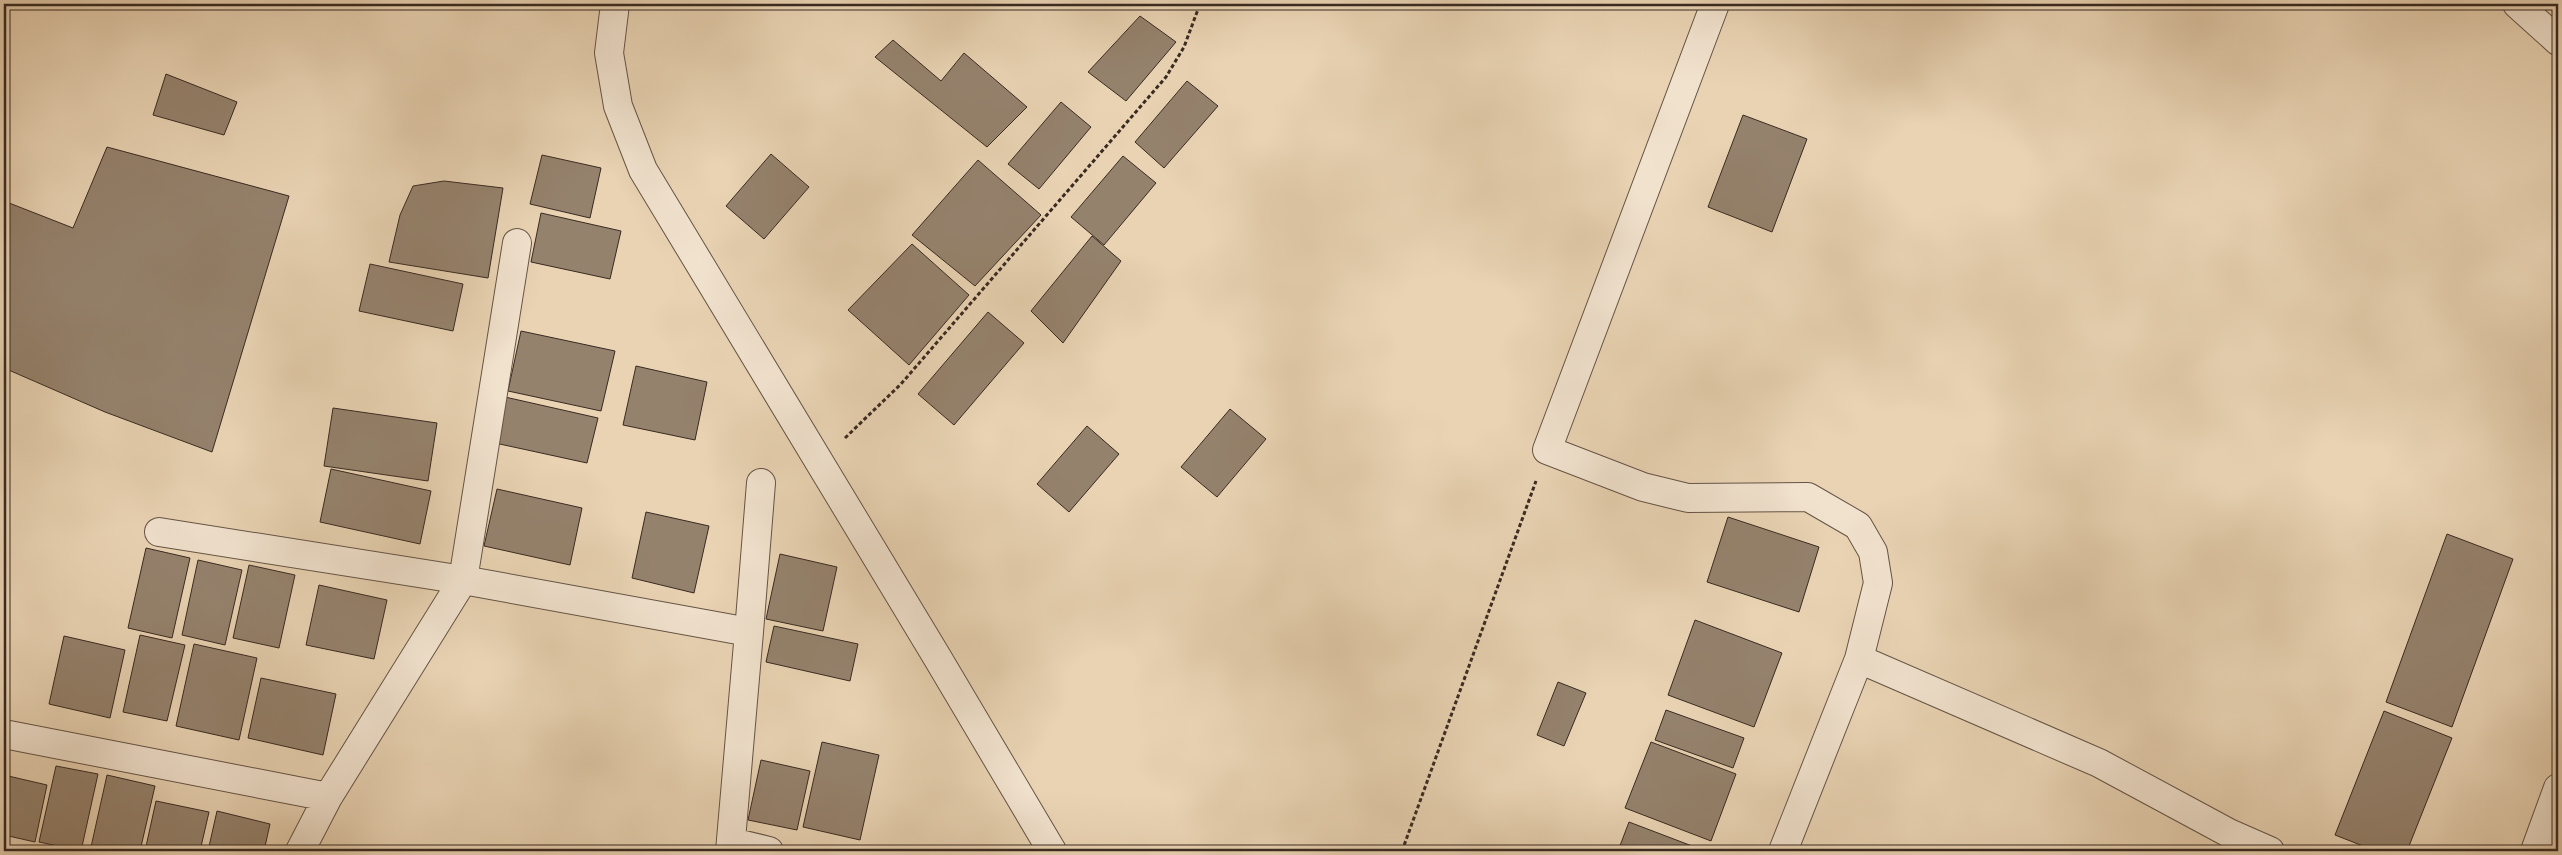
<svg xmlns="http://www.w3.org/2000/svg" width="2562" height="855" font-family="Cardo,serif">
  <rect width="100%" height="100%" fill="#e9d3b3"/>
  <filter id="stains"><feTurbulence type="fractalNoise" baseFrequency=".004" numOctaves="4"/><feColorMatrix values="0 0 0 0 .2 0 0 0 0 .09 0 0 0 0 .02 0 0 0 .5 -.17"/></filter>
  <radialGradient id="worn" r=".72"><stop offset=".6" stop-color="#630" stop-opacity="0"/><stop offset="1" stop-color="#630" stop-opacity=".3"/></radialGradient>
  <!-- building -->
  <path fill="#95826d" stroke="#392a22" d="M1140 16 1176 42 1126 101 1088 72Z
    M893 40 941 81 964 53 1027 107 987 147 875 57Z
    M166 74 237 102 224 135 153 115Z
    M1187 81 1218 106 1164 168 1135 142Z
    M1061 102 1091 127 1039 189 1008 164Z
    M1743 115 1807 139 1772 232 1708 207Z
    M107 147 289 196 212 452 105 412 4 368V201L73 228Z
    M771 154 809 187 764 239 726 206Z
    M542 155 601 168 590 218 530 204Z
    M1123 156 1156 183 1104 245 1071 217Z
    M978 160 1041 215 975 286 912 235Z
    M444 181 503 188 488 278 389 262 400 215 413 186Z
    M541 213 621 231 610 279 531 262Z
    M1092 236 1121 261 1063 343 1031 311Z
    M912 244 969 295 909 365 848 310Z
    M370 264 463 284 453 331 359 311Z
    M988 312 1024 343 954 425 918 394Z
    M521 331 615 351 601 411 508 391Z
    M636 366 707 382 695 440 623 425Z
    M505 397 598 418 587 463 495 443Z
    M333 408 437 423 428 481 324 466Z
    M1230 409 1266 439 1217 497 1181 467Z
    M1087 426 1119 454 1069 512 1037 484Z
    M331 469 431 491 420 544 320 522Z
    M497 489 582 508 570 565 484 546Z
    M646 512 709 526 694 593 632 578Z
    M1728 517 1819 547 1799 612 1707 582Z
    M2447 534 2513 559 2452 727 2386 702Z
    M146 548 190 558 172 638 128 628Z
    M780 554 837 567 823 631 766 619Z
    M198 560 242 570 225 645 182 635Z
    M249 565 295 575 279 648 233 638Z
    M319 585 387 600 374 659 306 645Z
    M1695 620 1782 653 1754 727 1668 695Z
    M774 626 858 644 850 681 766 662Z
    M140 635 185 645 167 721 123 712Z
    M64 636 125 650 110 718 49 704Z
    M194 644 257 658 239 740 176 726Z
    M261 678 336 694 323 755 248 738Z
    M1558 682 1586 693 1564 746 1537 735Z
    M1666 710 1744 738 1733 768 1655 740Z
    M2384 711 2452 738 2407 851H2376L2335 835Z
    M822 742 879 755 860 840 803 827Z
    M1651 742 1736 774 1711 841 1625 808Z
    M761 760 810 771 797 830 748 820Z
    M56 766 98 774 81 851 39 842Z
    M4 775 47 785 35 842 4 835Z
    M107 775 155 786 140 851H111L91 847Z
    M156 801 209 812 200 851H145Z
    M217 811 270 824 264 851H208Z
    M1629 822 1700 849V851H1618Z
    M4 845 30 851H4Z"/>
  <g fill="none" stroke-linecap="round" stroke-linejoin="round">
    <!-- minor casing -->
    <g stroke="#655446" stroke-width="30">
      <path id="minor" d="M615 4 609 53 618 106 643 170 937 657 1052 851
        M1715 4 1547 450 1643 487 1688 498 1808 497 1858 526 1873 552 1878 583 1859 659 1783 851
        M2517 4 2558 41
        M159 532 463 580 749 632 730 851
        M749 632 761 483
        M1859 659 2099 763 2229 833 2270 851
        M9 735 328 797
        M732 842 769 851
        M300 851 328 797 463 580 517 243
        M2535 851 2558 788"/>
    </g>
    <!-- path -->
    <path stroke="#392a22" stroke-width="3" stroke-dasharray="4 2.5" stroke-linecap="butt" d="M845 438 901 384 1166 77 1184 47 1200 4
      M1402 851 1536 481"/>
    <!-- minor -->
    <use href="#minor" stroke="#f1e2ce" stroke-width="28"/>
  </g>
  <!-- margin -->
  <rect width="2562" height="855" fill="none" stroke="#e9d3b3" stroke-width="20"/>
  <rect x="5" y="5" width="2552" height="845" fill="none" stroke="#392a22" stroke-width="2.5"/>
  <rect x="10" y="10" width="2542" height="835" fill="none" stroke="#392a22"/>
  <rect width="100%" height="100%" filter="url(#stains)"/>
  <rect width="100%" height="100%" fill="url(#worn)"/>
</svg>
